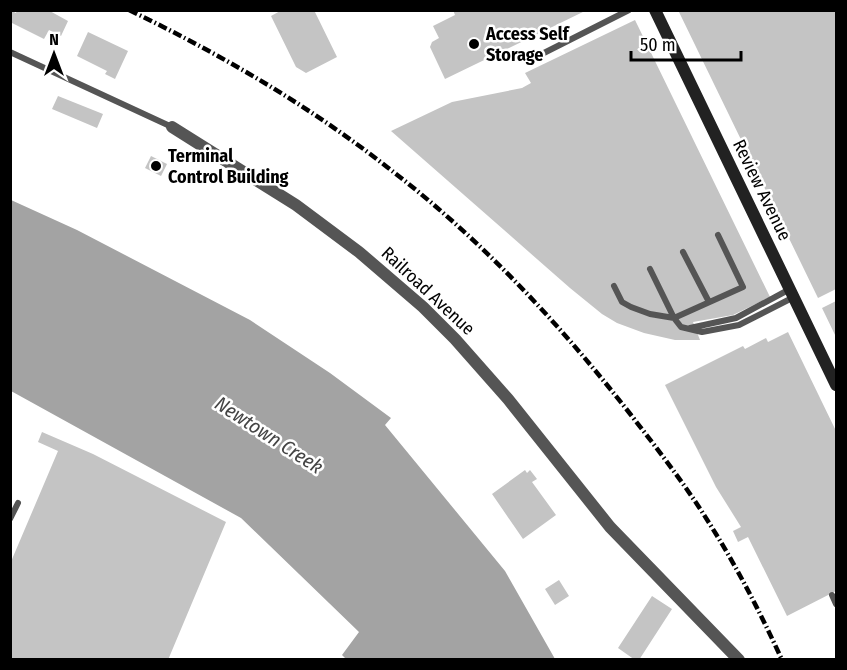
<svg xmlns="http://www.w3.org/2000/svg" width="847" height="670" font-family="'Fira Sans Condensed',sans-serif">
  <rect width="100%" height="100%" fill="#fff"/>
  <!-- water -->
  <path fill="#a3a3a3" d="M11 200 77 230 250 320 330 373 391 418 385 425 505 571 555 659H346L342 655 359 632 241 518 11 391Z"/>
  <!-- building -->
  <path fill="#c4c4c4" d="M10 10 16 13 17 10H48L68 21 61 36 49 30 44 39 10 22Z
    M282 10H314L337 57 306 73 296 67 271 16Z
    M453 10H587L445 79 430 47 432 42 439 38 433 26 455 15Z
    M682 10H836V289L818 298 679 12Z
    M635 20 770 297 733 315 693 322 700 340H675L644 333 617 323 602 314 570 288 391 131 452 102 522 88 531 83 525 73Z
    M88 32 128 51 115 79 105 74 107 71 77 56Z
    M58 96 103 114 97 128 52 109Z
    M151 156 167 164 161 176 145 168Z
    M836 301V337L822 308Z
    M788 332 836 431V591L787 616 748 537 738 542 733 531 741 527 716 487 665 385 743 346 745 349 766 338 768 342Z
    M42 432 93 454 226 522 168 660H10V564L58 451 38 442Z
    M525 470 527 473 530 470 537 479 532 482 556 515 523 539 492 494Z
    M559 580 569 596 555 605 545 589Z
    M652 596 672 609 639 660H635L618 648Z"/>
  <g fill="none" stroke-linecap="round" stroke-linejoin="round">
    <!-- service -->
    <path stroke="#555" stroke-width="6" d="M10 52 172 127
      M530 60 629 10
      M683 252 709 302
      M650 269 674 318 681 327 702 332 739 325 794 297
      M614 286 622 302 631 307 650 314 674 318 743 287 718 235
      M690 328 736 318 790 289
      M10 519 18 503
      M832 595 836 604"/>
    <!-- minor -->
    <path stroke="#555" stroke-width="12" d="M172 127 296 205 359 252 423 307 455 339 508 399 610 527 739 660"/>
    <!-- secondary -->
    <path stroke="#222" stroke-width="12" d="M655 10 836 385"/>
    <!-- rail -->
    <path stroke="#000" stroke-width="4.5" stroke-dasharray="9 3 1.5 3" stroke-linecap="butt" d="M129 10C220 54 308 105 387 167 480 238 559 323 631 415 659 451 687 487 711 526 738 569 761 614 782 660"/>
  </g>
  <!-- markers -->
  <g fill="#000" stroke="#fff" stroke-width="2">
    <circle cx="474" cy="44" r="6"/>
    <circle cx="156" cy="166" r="6"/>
  </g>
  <g text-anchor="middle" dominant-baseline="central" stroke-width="5" stroke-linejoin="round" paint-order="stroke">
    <!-- poi labels -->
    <g font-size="18" font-weight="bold" fill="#000" stroke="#fff" text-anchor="start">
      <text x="486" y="34">Access Self<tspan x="486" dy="21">Storage</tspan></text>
      <text x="168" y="156">Terminal<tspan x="168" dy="21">Control Building</tspan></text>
    </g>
    <!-- street labels -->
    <g font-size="18" fill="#000" stroke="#fff">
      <text transform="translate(762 190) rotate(64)">Review Avenue</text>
      <text transform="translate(428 291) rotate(43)">Railroad Avenue</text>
    </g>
    <!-- water labels -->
    <g font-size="20" font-style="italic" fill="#444" stroke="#fff">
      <text transform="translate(269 435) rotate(33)">Newtown Creek</text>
    </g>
  </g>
  <!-- border -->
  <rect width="847" height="670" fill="none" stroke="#000000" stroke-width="24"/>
  <!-- north arrow -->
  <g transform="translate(54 54)" stroke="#ffffff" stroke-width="4.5" paint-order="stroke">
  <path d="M0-4.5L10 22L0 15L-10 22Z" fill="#000000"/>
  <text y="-9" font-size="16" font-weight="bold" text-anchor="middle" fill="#000000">N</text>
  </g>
  <!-- scale -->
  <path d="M631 51v9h110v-9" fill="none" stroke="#000000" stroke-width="3"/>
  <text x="640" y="51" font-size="18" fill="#000000" stroke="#ffffff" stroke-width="4.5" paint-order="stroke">50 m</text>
</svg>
